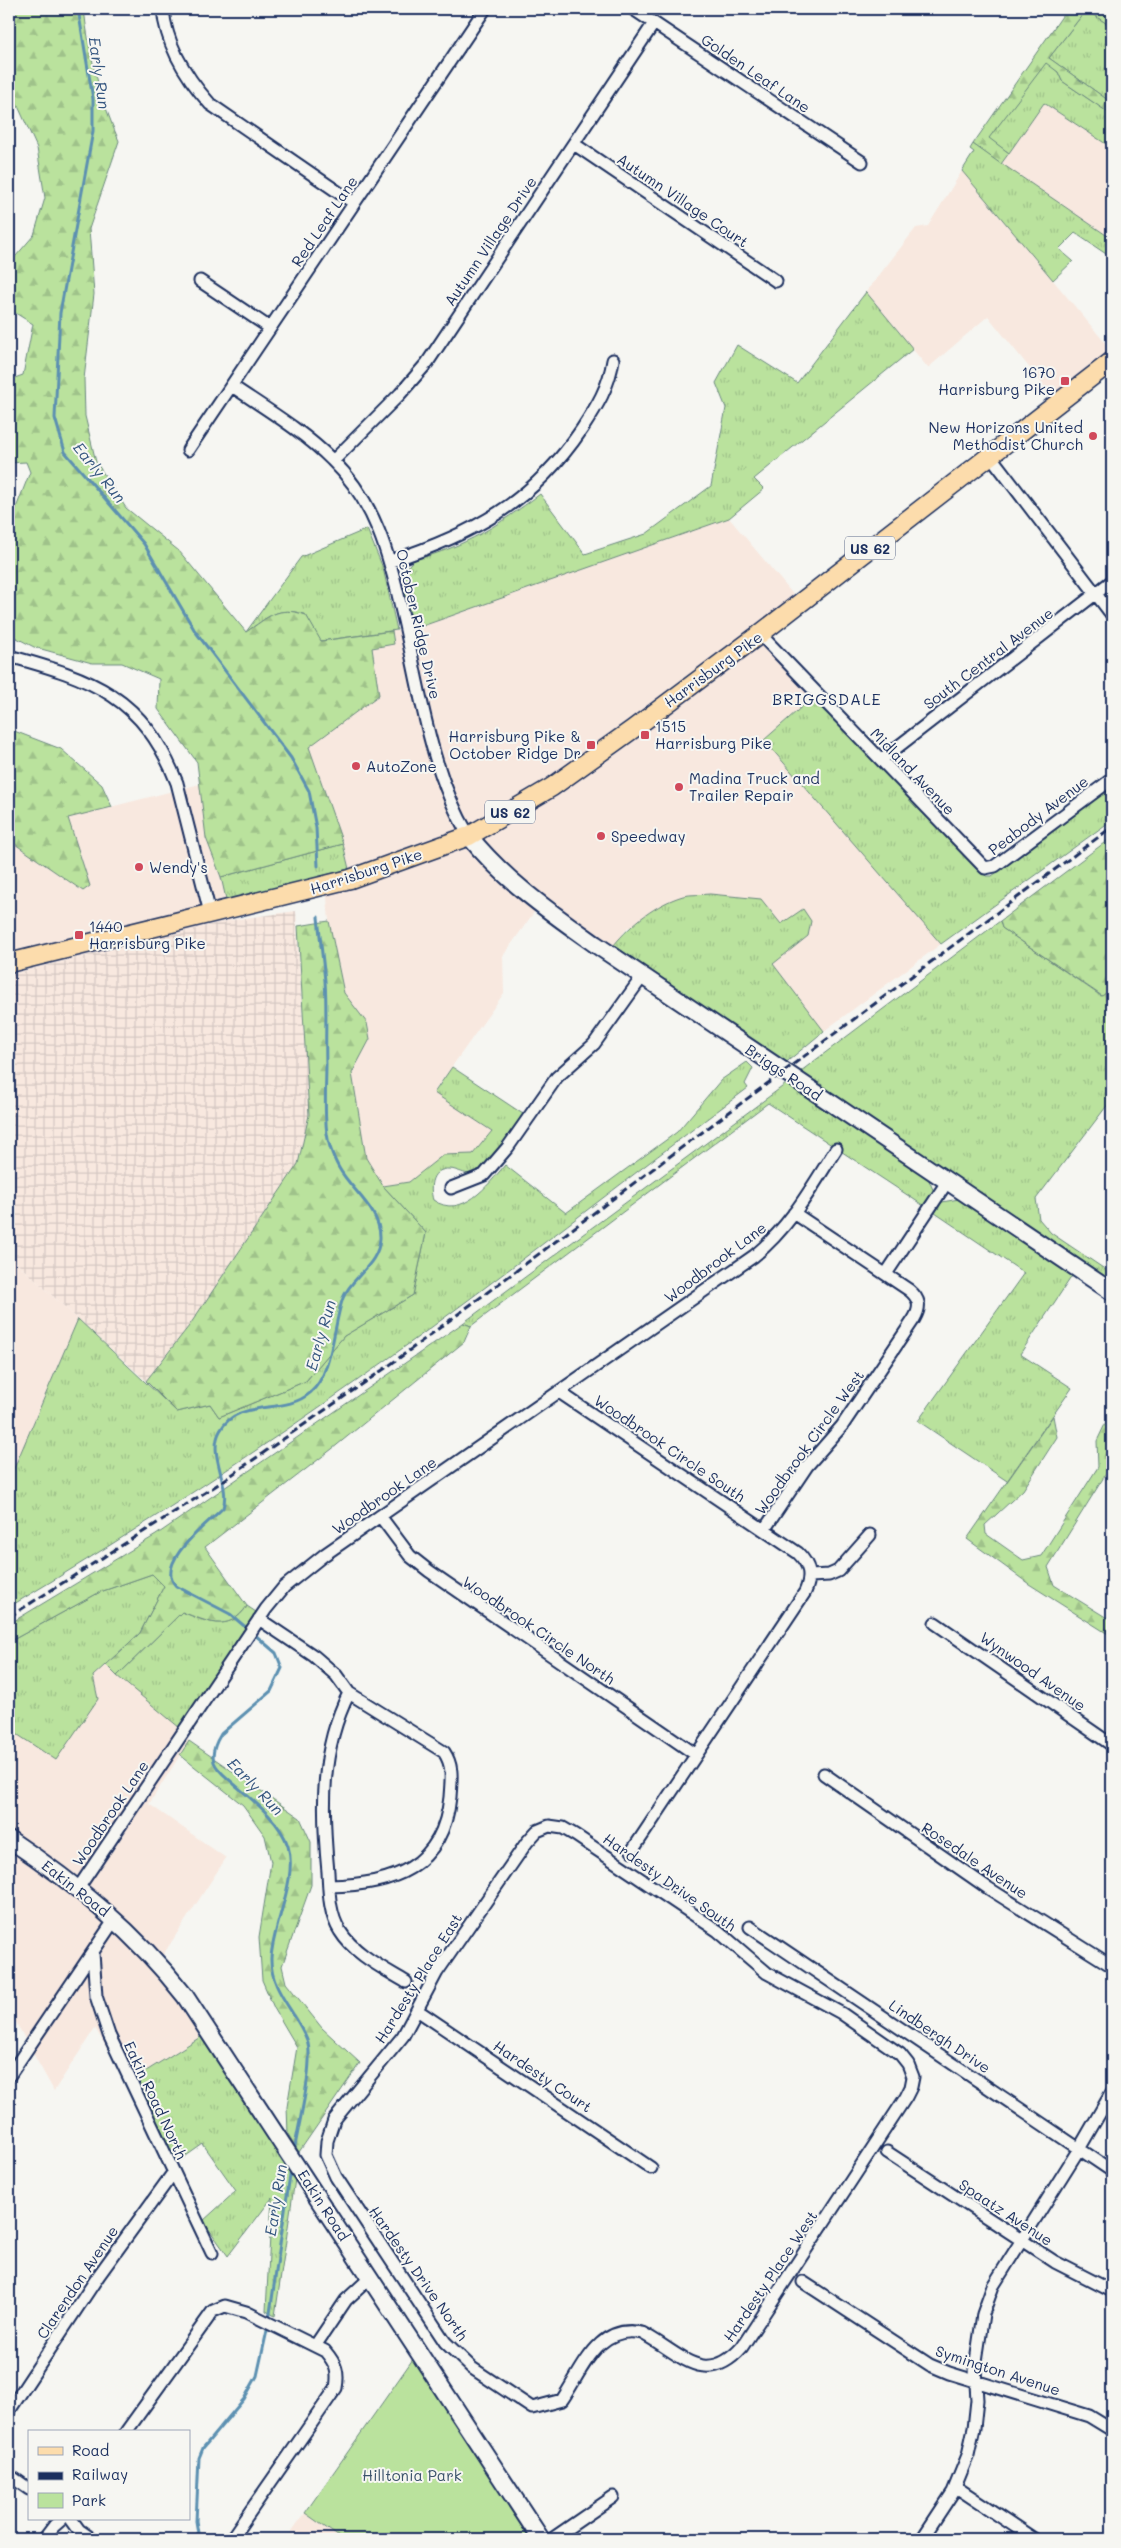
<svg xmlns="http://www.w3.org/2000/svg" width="1121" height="2548" font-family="Mali,sans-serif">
  <defs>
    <pattern id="industrial-grid" width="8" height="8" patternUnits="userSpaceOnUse" patternTransform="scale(1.25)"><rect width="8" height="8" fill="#f8e8df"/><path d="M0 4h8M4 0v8" fill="none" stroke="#d4c7c2"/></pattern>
    <pattern id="grass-tufts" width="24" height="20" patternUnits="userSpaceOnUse" patternTransform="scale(1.25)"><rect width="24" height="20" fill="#bae29d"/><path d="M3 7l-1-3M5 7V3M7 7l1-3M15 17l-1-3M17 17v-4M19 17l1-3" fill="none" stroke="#9fc28a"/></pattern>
    <pattern id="forest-firs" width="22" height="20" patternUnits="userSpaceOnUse" patternTransform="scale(1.25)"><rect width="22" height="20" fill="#bae29d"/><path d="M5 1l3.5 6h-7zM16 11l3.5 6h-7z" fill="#9fc28a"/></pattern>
  </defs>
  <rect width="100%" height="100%" fill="#f6f6f2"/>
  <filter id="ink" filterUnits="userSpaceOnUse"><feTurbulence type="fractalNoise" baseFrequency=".02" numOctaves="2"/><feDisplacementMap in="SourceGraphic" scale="10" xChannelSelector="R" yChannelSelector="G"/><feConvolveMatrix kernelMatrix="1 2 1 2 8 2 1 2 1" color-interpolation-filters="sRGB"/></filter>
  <g filter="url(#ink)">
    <!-- built -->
    <path fill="#f8e8df" d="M1044 103 1112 148V239L1001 164Z
      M962 171 1112 351V373L1064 411 988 316 928 368 866 292 916 228 928 226Z
      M729 518 796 598 752 630 813 697 764 740 941 944 824 1031 773 964 808 936 781 924 628 927 608 954 537 908 503 956 504 993 434 1092 492 1131 473 1155H443L409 1182 383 1186 366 1158 352 1073 370 1039 367 1023 344 993 329 921 325 875 349 869 343 844 309 747 379 695 372 648 394 644 392 631 414 629Z
      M200 784 206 838 221 877 231 920 9 975V840L83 891 90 886 68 818Z
      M9 1256 78 1319 9 1480Z
      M106 1665 180 1728 189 1741 149 1804 226 1858 163 1955 214 2028 127 2083 95 2028 54 2091 9 2010V1729L57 1760 93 1676Z
      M305 2513 342 2539H286Z"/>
    <!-- industrial -->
    <path fill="url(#industrial-grid)" d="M296 911 309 1116 298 1164 189 1326 146 1381 9 1256V975L231 920Z"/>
    <!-- grass -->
    <path fill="url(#grass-tufts)" stroke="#6a887e" d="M1086 10 1112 27V103L1049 58Z
      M1046 62 1058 72 1062 81 1112 115V148L1044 103 1009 153 988 138Z
      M973 144 1112 239V258L1075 233 1059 249 1073 261 1053 280 962 171 974 152 970 149Z
      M866 292 913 349 754 479 764 489 729 518 414 629C410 608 394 575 414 560 467 546 497 526 540 494L585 554 646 534 711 486 726 408 716 383 737 345 797 383Z
      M367 529 383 568 397 630 320 641 306 615C278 605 268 617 246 632L301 557Z
      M813 697 986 876H992L1112 784V820L941 944 764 740Z
      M343 844 349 869 234 899H226L221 877Z
      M710 894 761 899 781 924 803 909 811 921 808 936 773 964 824 1031 783 1065 614 945C631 924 656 904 683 896 691 894 701 895 710 894Z
      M1000 921 1002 928 1101 996 1112 988V1099L1036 1199 1039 1219 1051 1233 1112 1274V1285L800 1076 801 1071Z
      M747 1062 753 1068 745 1084 748 1088C627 1178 508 1273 385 1361 263 1448 138 1530 9 1607V1480L78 1319 177 1412 210 1404 219 1417 306 1381 344 1336 413 1295 426 1233 383 1186 409 1182 443 1155 473 1154 492 1131 434 1093 452 1067 523 1114C510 1133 498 1155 480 1170 470 1179 461 1170 450 1169 431 1168 429 1186 433 1200 462 1220 488 1185 505 1165L566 1213 677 1132 721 1080Z
      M786 1084 928 1178 934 1192 924 1206 768 1103 471 1326 463 1323Z
      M959 1199 1074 1273 1020 1354 1072 1388 1007 1481 918 1421 1024 1273 935 1213 942 1202Z
      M152 1574 164 1586 140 1633 93 1676 98 1699 56 1760 9 1729V1713L14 1704 9 1700V1642L100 1592Z
      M247 1606 256 1612 180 1728 117 1676 182 1612C207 1622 229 1633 247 1606Z
      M202 2036 295 2179 275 2316 266 2311 272 2198 228 2256 203 2221 236 2191 203 2144 176 2163 135 2078Z"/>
    <!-- forest -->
    <path fill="url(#forest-firs)" stroke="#6a887e" d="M13 9H84C89 55 100 98 119 141L89 229 94 294 84 379 85 416 96 462 126 508 179 551 246 632C269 617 277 605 306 615L321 641 392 631 394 644 372 648 379 695 309 747 343 844 221 877 206 838 197 762 158 709 159 679 122 663H92L34 647 9 634V526L30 472 26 462 9 463V380L23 375 33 324 9 309V264L34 235 45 198 37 148 18 106 9 94V39Z
      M1067 9H1112V27L1086 10 1049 58 1112 103V115L1062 81 1058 72 1046 63 989 138 1009 153 1001 164 973 144Z
      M9 729 61 749 102 785 112 807 68 818 90 886 83 891 9 840Z
      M1112 837V988L1102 996 1002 928 1000 921Z
      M329 921 344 993 367 1023 370 1039 352 1073 366 1158 383 1186 426 1233 413 1295 344 1336 306 1381 219 1417 210 1404 177 1412 146 1381 189 1326 298 1164 309 1115 298 926Z
      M463 1323 471 1326 464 1342 332 1449 205 1547 247 1606C228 1634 207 1621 182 1612L117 1676 106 1665 140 1633 164 1586 152 1574 100 1592 9 1642V1624L156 1535Z
      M1053 1416 1057 1437 1023 1490 985 1525 986 1534 1023 1560 1041 1556 1098 1467 1097 1441 1107 1420 1112 1417V1464L1048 1567 1054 1585 1112 1621V1629L1108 1634 1029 1584 967 1539Z
      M189 1741 300 1818 311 1842V1885L282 1966 286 1983 322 2028 360 2063 299 2152 288 2134 287 2107 297 2047 274 2008 262 1980 259 1937 271 1862 265 1836 243 1805 180 1755Z"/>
    <!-- park -->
    <path fill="#bae29d" stroke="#6a887e" d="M413 2359 530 2539H342L305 2513Z"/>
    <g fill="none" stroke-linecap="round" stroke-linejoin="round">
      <!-- stream -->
      <path stroke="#5c90b1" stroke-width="3" d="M78 9 93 99V131L60 313 55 418 65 452 144 544 195 631 291 758 309 791 316 828 318 866
        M249 1630 230 1614 176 1586C154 1563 207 1524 223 1508 231 1484 207 1454 220 1431 238 1397 284 1416 310 1393 333 1374 333 1325 343 1298 352 1276 379 1265 380 1238 381 1210 351 1190 339 1168 335 1161 332 1153 330 1147 323 1127 326 1086 326 1064 325 1036 327 1008 325 981 323 960 320 938 318 917
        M254 1634 276 1653 282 1668 271 1691 221 1734C216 1742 211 1752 214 1762 217 1771 228 1778 234 1784 254 1801 280 1821 288 1846 298 1879 273 1924 271 1958 270 1991 296 2011 307 2040 315 2062 298 2126 294 2152
        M269 2320 291 2168
        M199 2539 196 2521 199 2458 203 2448 244 2399 257 2376 268 2326"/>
      <!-- street casing -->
      <g stroke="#1b2f5e" stroke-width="15">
        <path id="street" d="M163 9C166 46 186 77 210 104L354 203
          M633 9 862 162
          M574 144 776 281
          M200 281 270 328
          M232 386C266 409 303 431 332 460 375 501 390 557 402 612 420 688 429 769 469 836
          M188 450 485 9
          M989 454 1112 615
          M333 461 400 394 427 363 654 23
          M391 561C473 534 532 503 582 429 597 406 609 387 613 360
          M760 634 985 868 995 866 1112 779
          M9 656C93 679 143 696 177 783L210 913
          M882 759 1112 581
          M451 1188 484 1175 508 1147 557 1077 594 1044 642 977
          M886 1274 947 1182
          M559 1392 798 1553C810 1565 812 1576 805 1592L632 1851
          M380 1516 410 1556 429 1571 695 1754
          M764 1530 807 1466 842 1426 914 1319C921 1307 920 1299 909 1290L794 1213
          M810 1576 829 1575 838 1571 870 1535
          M259 1619 314 1656 336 1675 349 1693 444 1752C454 1767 451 1780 450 1797 443 1868 392 1885 329 1886
          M935 1623 1112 1745
          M349 1693C320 1750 322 1810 328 1872 329 1891 329 1914 340 1931 354 1954 383 1968 406 1982
          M824 1774 988 1888 1112 1966
          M549 1826 563 1828 575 1835 718 1931 767 1973 841 2013 900 2054 908 2064 913 2077 911 2087 906 2097 742 2347C705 2389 679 2352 642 2333 598 2323 583 2369 562 2400L532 2408 472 2368 445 2342 336 2177 326 2155 327 2141 334 2120 403 2036 437 1972 527 1842 537 1831Z
          M79 1887 266 1609 284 1587 324 1555 754 1256C790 1227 812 1187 836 1149
          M750 1927 1112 2171
          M93 1953 96 1996 109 2035 212 2253
          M417 2010 651 2168
          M9 2076 115 1919
          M887 2152 1055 2262 1112 2291
          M803 2282 930 2365 949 2373 1089 2416 1112 2430
          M315 2346 346 2300 371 2277
          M9 2411 99 2275 173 2173
          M126 2432 213 2311 225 2306 246 2312 325 2351C336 2364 339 2372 336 2388L231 2539
          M9 2475 29 2489
          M956 2487 1034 2539
          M71 2519 79 2530 92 2539
          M44 2539 54 2526 62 2519
          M552 2539 613 2497
          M922 2539 953 2492 968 2455 974 2428 977 2400 975 2368 983 2314 993 2286 1079 2149 1112 2092"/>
      </g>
      <!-- secondary casing -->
      <g stroke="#1b2f5e" stroke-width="20">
        <path id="secondary" d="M469 836C504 880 550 912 595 944L1112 1292
          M9 1839C76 1884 135 1932 185 1996L541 2539"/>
      </g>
      <!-- primary casing -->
      <g stroke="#1b2f5e" stroke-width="21">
        <path id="primary" d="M9 963 350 879 469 836 552 787 633 729 760 634 1112 361"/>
      </g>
      <!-- street -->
      <use href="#street" stroke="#f6f6f2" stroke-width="11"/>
      <!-- secondary -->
      <use href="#secondary" stroke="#f6f6f2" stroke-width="16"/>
      <!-- primary -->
      <use href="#primary" stroke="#fcdcac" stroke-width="18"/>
      <!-- rail -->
      <path stroke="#1b2f5e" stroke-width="3" stroke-dasharray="8 4" stroke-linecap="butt" d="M9 1617 217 1485 387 1367 1112 827"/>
    </g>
  </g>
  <!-- markers -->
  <g fill="#d1495b" stroke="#f6f6f2" stroke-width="2">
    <rect x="1060" y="376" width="10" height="10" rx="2.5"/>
    <circle cx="1093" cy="436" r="5"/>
    <rect x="640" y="730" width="10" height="10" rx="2.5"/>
    <rect x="586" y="740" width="10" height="10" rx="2.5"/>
    <circle cx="356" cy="766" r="5"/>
    <circle cx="679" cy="787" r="5"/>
    <circle cx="601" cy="836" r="5"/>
    <circle cx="139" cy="867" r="5"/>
    <rect x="74" y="930" width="10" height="10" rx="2.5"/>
  </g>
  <g text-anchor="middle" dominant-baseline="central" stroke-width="4" stroke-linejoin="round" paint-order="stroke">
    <!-- shield labels -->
    <g fill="#f6f6f2" stroke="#5d6b8a" stroke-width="1">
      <rect x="845" y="536.5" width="50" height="23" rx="4"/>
      <rect x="485" y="800.5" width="50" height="23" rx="4"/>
    </g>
    <g font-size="14" font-weight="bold" fill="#1b2f5e">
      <text x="870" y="548">US 62</text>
      <text x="510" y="812">US 62</text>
    </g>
    <!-- street labels -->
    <g font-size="15" fill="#1b2f5e" stroke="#f6f6f2">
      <text transform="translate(756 73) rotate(34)">Golden Leaf Lane</text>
      <text transform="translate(683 200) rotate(34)">Autumn Village Court</text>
      <text transform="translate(324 221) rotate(-56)">Red Leaf Lane</text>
      <text transform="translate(490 241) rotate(-56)">Autumn Village Drive</text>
      <text transform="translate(419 624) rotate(77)">October Ridge Drive</text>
      <text transform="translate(988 658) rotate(-37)">South Central Avenue</text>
      <text transform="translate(713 669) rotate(-36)">Harrisburg Pike</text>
      <text transform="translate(913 771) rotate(46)">Midland Avenue</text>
      <text transform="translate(1038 815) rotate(-37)">Peabody Avenue</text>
      <text transform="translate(366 871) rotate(-18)">Harrisburg Pike</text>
      <text transform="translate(784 1072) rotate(34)">Briggs Road</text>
      <text transform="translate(715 1262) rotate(-37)">Woodbrook Lane</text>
      <text transform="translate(809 1442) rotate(-54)">Woodbrook Circle West</text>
      <text transform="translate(670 1448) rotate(34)">Woodbrook Circle South</text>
      <text transform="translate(384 1495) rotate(-35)">Woodbrook Lane</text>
      <text transform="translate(539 1630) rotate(34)">Woodbrook Circle North</text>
      <text transform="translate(1033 1671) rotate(35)">Wynwood Avenue</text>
      <text transform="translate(110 1813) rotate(-56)">Woodbrook Lane</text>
      <text transform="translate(975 1860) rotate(34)">Rosedale Avenue</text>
      <text transform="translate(670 1882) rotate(35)">Hardesty Drive South</text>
      <text transform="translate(76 1888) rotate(38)">Eakin Road</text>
      <text transform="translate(418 1978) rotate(-58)">Hardesty Place East</text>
      <text transform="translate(940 2036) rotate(34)">Lindbergh Drive</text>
      <text transform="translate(543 2076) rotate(34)">Hardesty Court</text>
      <text transform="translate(156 2100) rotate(65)">Eakin Road North</text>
      <text transform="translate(324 2205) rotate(57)">Eakin Road</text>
      <text transform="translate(1006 2212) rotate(33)">Spaatz Avenue</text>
      <text transform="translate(419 2273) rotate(55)">Hardesty Drive North</text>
      <text transform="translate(770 2276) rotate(-56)">Hardesty Place West</text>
      <text transform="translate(77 2282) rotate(-56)">Clarendon Avenue</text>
      <text transform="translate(998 2370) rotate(18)">Symington Avenue</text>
    </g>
    <!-- poi labels -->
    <g font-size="15" fill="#1b2f5e" stroke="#f6f6f2" text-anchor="start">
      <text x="1055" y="372" text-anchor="end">1670<tspan x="1055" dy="17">Harrisburg Pike</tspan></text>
      <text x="1083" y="427" text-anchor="end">New Horizons United<tspan x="1083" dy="17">Methodist Church</tspan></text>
      <text x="655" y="726">1515<tspan x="655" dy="17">Harrisburg Pike</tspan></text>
      <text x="581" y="736" text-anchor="end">Harrisburg Pike &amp;<tspan x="581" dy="17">October Ridge Dr</tspan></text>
      <text x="366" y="766">AutoZone</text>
      <text x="689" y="778">Madina Truck and<tspan x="689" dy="17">Trailer Repair</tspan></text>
      <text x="611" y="836">Speedway</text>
      <text x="149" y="867">Wendy's</text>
      <text x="89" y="926">1440<tspan x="89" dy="17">Harrisburg Pike</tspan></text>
    </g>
    <!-- park labels -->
    <g font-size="15" fill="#3b536b" stroke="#f6f6f2">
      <text x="412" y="2475">Hilltonia Park</text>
    </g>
    <!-- water labels -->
    <g font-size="16" font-style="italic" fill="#365780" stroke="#f6f6f2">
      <text transform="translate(100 73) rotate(82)">Early Run</text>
      <text transform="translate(100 472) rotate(51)">Early Run</text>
      <text transform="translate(320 1335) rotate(-74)">Early Run</text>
      <text transform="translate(256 1786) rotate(46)">Early Run</text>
      <text transform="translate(275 2200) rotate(-81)">Early Run</text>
    </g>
    <!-- neighbourhood labels -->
    <g font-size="16" letter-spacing="1" fill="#1b2f5e" stroke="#f6f6f2">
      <text x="827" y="698">BRIGGSDALE</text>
    </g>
  </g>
  <!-- margin -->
  <rect width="1121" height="2548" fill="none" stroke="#f6f6f2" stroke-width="30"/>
  <rect x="15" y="15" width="1091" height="2518" fill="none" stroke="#1b2f5e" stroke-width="2" filter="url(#ink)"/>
  <!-- legend -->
  <rect x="28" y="2430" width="162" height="90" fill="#f6f6f2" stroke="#9ea6b7"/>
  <rect x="38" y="2447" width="25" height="8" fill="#fcdcac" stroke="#9ea6b7"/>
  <text x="72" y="2456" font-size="15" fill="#1b2f5e">Road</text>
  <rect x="38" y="2472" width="25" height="8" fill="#1b2f5e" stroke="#9ea6b7"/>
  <text x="72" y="2480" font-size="15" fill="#1b2f5e">Railway</text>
  <rect x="38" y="2493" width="25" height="15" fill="#bae29d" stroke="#9ea6b7"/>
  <text x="72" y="2506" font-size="15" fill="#1b2f5e">Park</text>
</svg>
